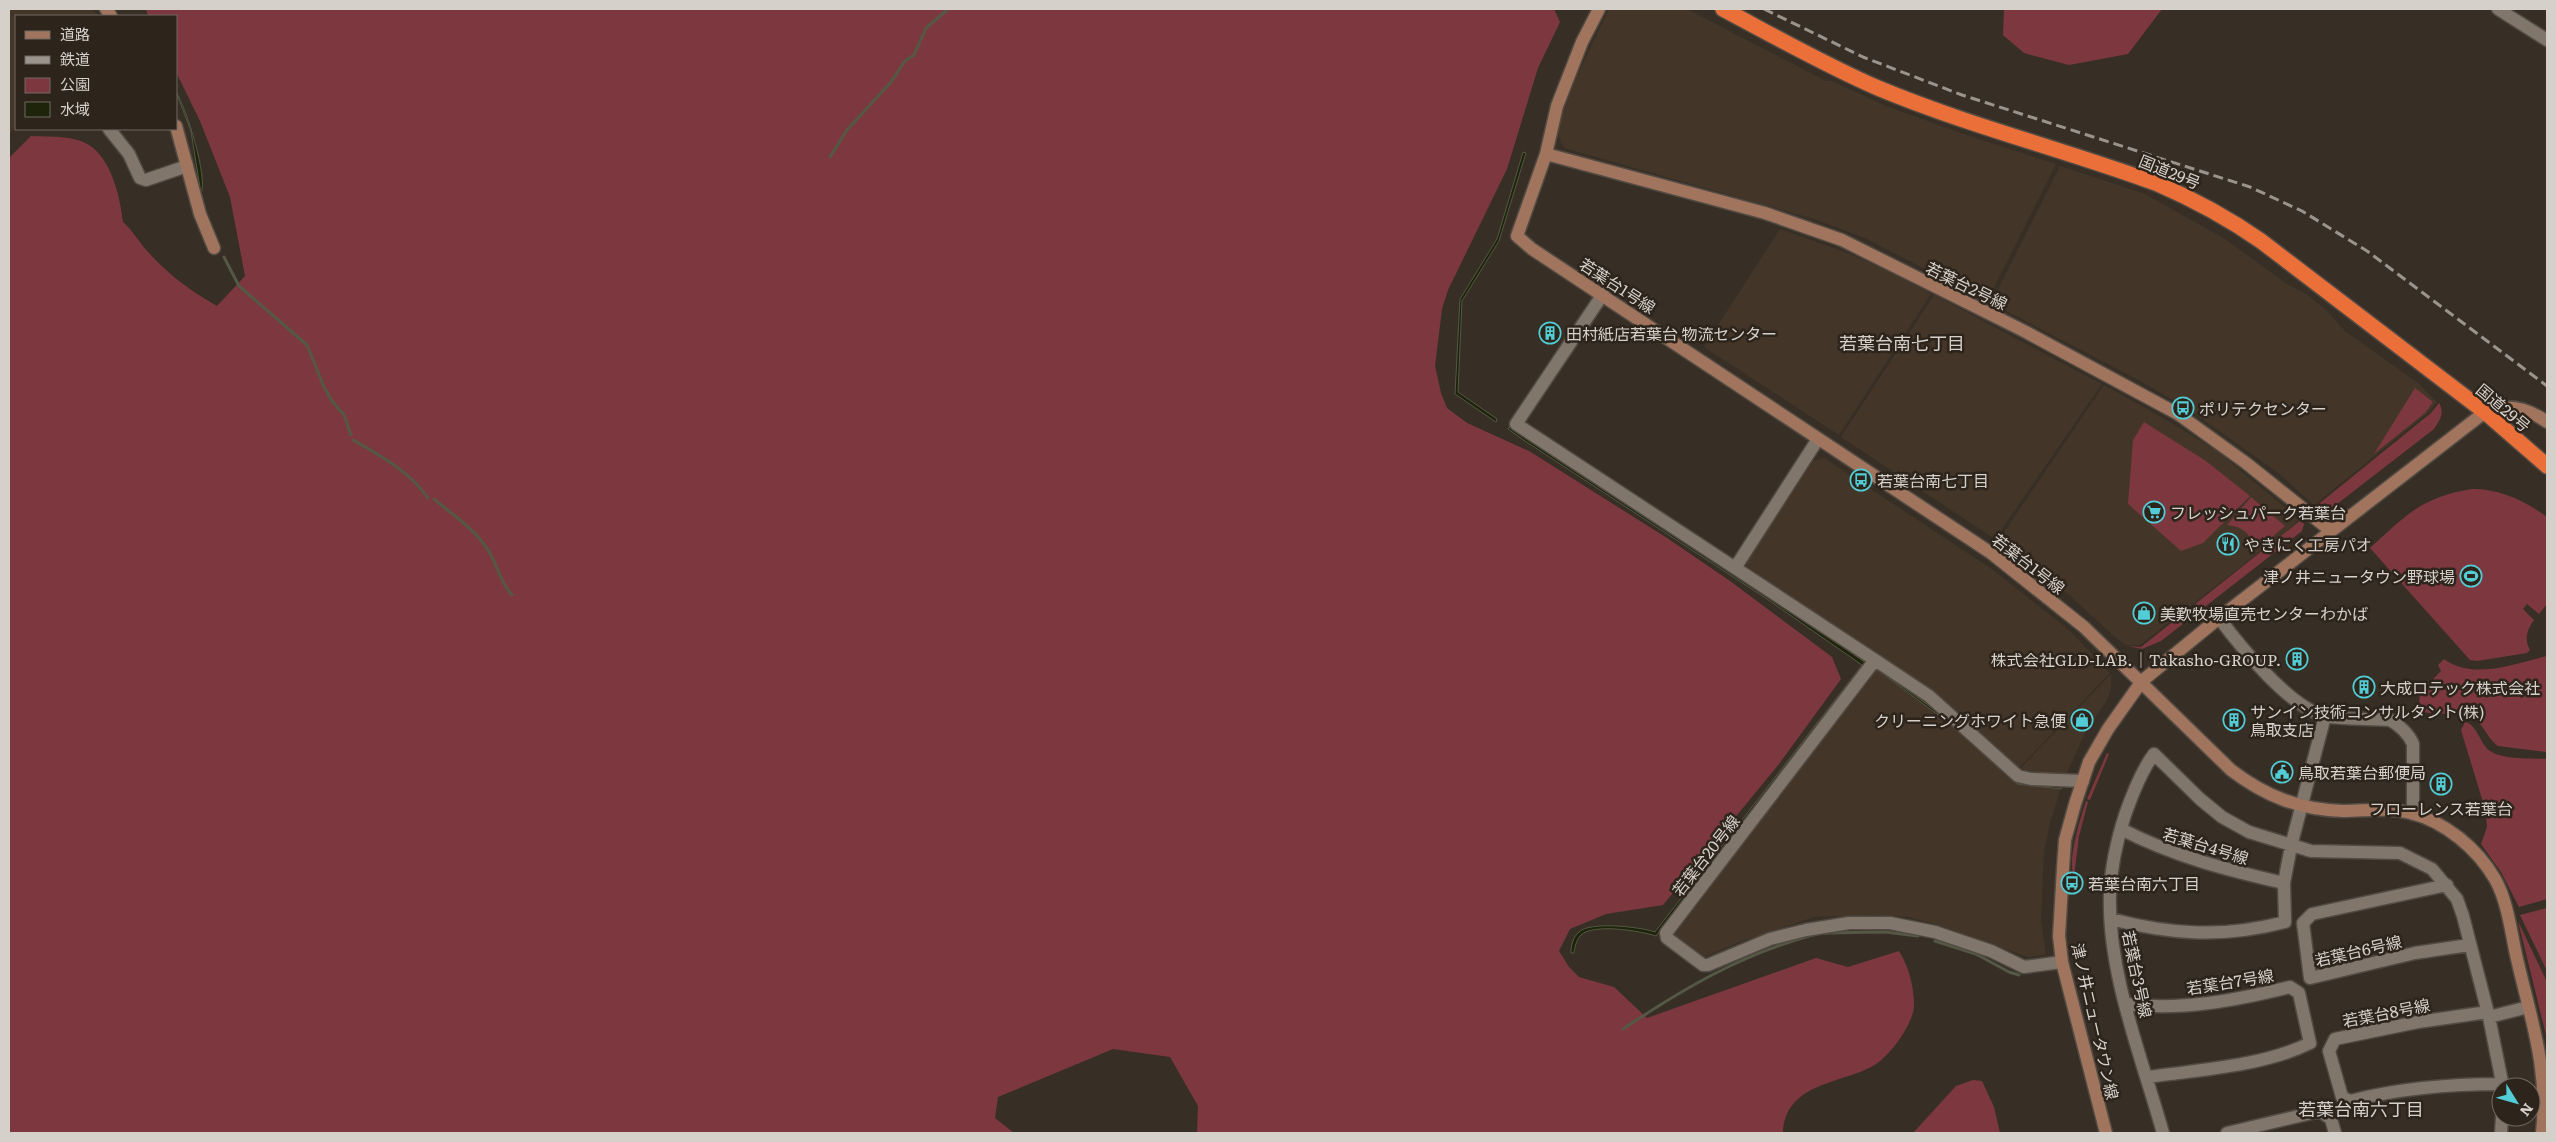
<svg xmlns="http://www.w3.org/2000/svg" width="2556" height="1142" font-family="Literata,'Noto Sans JP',serif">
  <rect width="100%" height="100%" fill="#372f25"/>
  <!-- built -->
  <path fill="#433628" d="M9 9H92L98 16H16V127L9 134Z
    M1609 9H1687L1826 81H1832L1886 106 1969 136 2056 164 1987 301 1865 238 1814 219 1564 148 1560 141 1561 138 1556 136 1563 112 1575 80Z
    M2060 166 2145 194 2225 239 2287 284 2308 295 2328 312 2345 331 2418 383 2437 402 2429 412 2314 505 2277 472 2191 411 2144 383 1991 303Z
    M1780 229 1850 254 1888 271 1931 294 1839 435 1704 347Z
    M1934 295 2102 384 1995 539 1841 437Z
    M2104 385 2165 419 2217 451 2299 519 2294 525 2140 645H2126L2115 637 2067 593 1998 541Z
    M1824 458 1993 570 2069 630 2110 673 2016 771 1985 740 1748 572 1746 563 1813 461Z
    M1881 668 1920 695 2013 777 2062 784 2049 827 2044 852 2041 920 2046 955 2028 957 1935 924 1908 917 1877 915 1814 917 1737 943 1704 957 1694 953 1672 935 1674 930 1872 671Z
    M2111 674V689L2107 700 2085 733 2065 777 2017 772Z"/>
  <!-- green -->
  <path fill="#7d383f" d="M146 9H1554L1560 22 1538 68 1507 169 1448 290 1442 309 1435 366 1441 393 1447 408 1467 423 1529 451 1667 538 1730 581 1832 657 1841 679 1779 764 1663 905 1606 914 1570 929 1559 951 1569 967 1579 977 1614 987 1647 1018 1816 958 1848 967 1899 951C1909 967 1914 987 1914 1006 1913 1025 1888 1059 1871 1067 1838 1084 1785 1084 1783 1133H1197L1198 1106 1170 1057 1113 1049 998 1097 995 1118 1014 1133H9V158L31 136C49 137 73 135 89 145 112 160 120 197 123 222 134 232 140 244 150 254 170 276 191 291 217 306L245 276 230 197 200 121 176 72V16H148Z
    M2004 9H2162L2128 54 2069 65 2024 53 2003 35Z
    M2415 388 2433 402 2425 413 2374 454Z
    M2439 403C2445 413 2440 420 2434 429L2328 511 2315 507 2431 413Z
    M2144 422 2206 461 2250 496 2203 543 2181 551 2128 504 2133 440Z
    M2472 489C2500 489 2524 500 2547 517V604L2539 614 2527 604 2523 609 2534 620C2527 629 2524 640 2530 650L2527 653 2477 661 2470 660 2370 548C2406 515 2422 497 2472 489Z
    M2251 497 2285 526 2258 549 2251 545C2251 531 2238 526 2227 525Z
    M2301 520 2304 524 2302 531 2161 641 2142 649 2128 646 2141 647Z
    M2547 656V752L2498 746C2489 740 2486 730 2478 722 2469 712 2438 715 2424 712L2419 705 2420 693 2441 671 2438 665 2444 659C2474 681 2515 663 2547 656Z
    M2465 722C2478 725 2479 743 2490 751 2504 760 2531 758 2547 759V899L2519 907 2501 872 2481 844 2487 827 2486 812 2461 730Z
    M2107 753 2109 754 2090 800 2087 799Z
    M2086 801 2088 802 2079 836 2074 877C2067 860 2080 820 2086 801Z
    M2547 908V971L2520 915Z
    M2518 921 2547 982V1039Z
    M1973 1080 1982 1081 1994 1107 2000 1133H1913L1956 1086Z"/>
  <!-- water -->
  <path fill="#1d240a" stroke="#545844" d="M176 92C187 110 208 177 201 194L191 131Z
    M1523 152 1526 153 1499 241 1462 301 1458 392 1497 419 1496 422 1455 394 1460 299 1497 239Z
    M1509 427 1815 627 1866 663 1864 669 1656 936C1641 931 1593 923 1581 935 1576 940 1575 947 1574 953H1571C1571 945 1573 937 1579 932 1590 921 1641 927 1655 932L1862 665 1767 599 1525 441 1508 429Z
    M1883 672 1955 725 2018 783 2061 787V789L2017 784 1961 732 1882 673Z"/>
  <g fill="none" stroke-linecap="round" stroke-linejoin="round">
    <!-- stream -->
    <path stroke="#545844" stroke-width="3" d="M830 157 847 130 891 82 905 61 914 55 926 28 948 9
      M224 257 239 286 307 345 324 387 332 401 344 415 351 435
      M353 440C381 456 409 471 428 498
      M434 499C452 514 473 528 486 547 497 562 499 581 512 595
      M1825 933 1885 932 1918 936
      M1935 941 1976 954 2009 972 2019 975
      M1623 1029C1686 987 1742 954 1816 934"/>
    <!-- street casing -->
    <g stroke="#524b43" stroke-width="15">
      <path id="street" d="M2498 9 2547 40
        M109 129 129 154 140 178 146 180 187 166
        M1603 294 1516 424 1875 660
        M1735 568 1818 439
        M2219 618C2240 646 2290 708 2325 716 2345 720 2369 718 2390 720 2399 725 2409 734 2413 744V814
        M2121 829C2173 856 2227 870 2284 883
        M2447 885 2312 914 2303 923 2310 978 2415 953 2469 945
        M2111 919C2172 935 2224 938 2285 922L2284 883 2291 846 2325 716
        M2062 962 2024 967 1991 951 1935 932 1890 923H1849L1806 930 1770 939 1708 965H1703L1667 938 1666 933 1875 660 1929 696 2018 776 2031 779 2083 781
        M2126 1004C2182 1011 2237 1000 2290 987L2299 993 2310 1043C2264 1066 2199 1070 2148 1077
        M2488 1012 2418 1022 2335 1039 2329 1051 2342 1097 2350 1101C2400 1088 2450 1084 2502 1084
        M2489 1017 2528 1007
        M2163 1133C2142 1058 2107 972 2110 893 2111 867 2117 840 2125 815 2132 795 2141 771 2154 754L2200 799 2222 817 2249 832 2311 851 2400 853 2432 869 2457 899 2463 916 2489 1017 2503 1087
        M2227 1133 2320 1111 2331 1119 2335 1133
        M2501 1133 2502 1117"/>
    </g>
    <!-- secondary casing -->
    <g stroke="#524b43" stroke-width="15">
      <path id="secondary" d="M106 9 111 16
        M1599 9 1582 42 1557 106 1546 154 1517 236 1532 249 1991 553 2084 627 2231 770C2265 796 2300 810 2343 811 2366 811 2388 807 2411 813 2445 822 2477 848 2495 879 2508 902 2511 933 2517 959 2531 1020 2549 1069 2542 1133
        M176 126 200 214 214 248
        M1546 154 1765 213 1842 240 2024 331 2178 414 2246 463 2331 531
        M2106 1133 2062 962 2059 936 2063 868 2065 840 2075 804 2089 762 2108 729 2142 681 2219 618 2485 412C2507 403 2528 408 2547 422"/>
    </g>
    <!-- highway casing -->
    <g stroke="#524b43" stroke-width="18">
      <path id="highway" d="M1723 9C1774 36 1825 65 1878 88 1969 126 2066 150 2158 184 2195 200 2228 218 2261 241L2485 412 2547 466"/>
    </g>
    <!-- street -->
    <use href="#street" stroke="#80766c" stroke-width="12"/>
    <!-- secondary -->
    <use href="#secondary" stroke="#a0745d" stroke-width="12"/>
    <!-- highway -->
    <use href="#highway" stroke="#eb6f39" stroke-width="15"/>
    <!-- rail -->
    <path stroke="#9b948d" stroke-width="3" stroke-dasharray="10 5" stroke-linecap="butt" d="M1764 9 1863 57 1962 95 2250 187 2302 211 2367 251 2547 386"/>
  </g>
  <!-- icons -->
  <defs>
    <g id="building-ring" transform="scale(1.125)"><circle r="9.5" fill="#2d251c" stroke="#52ccd5" stroke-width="1.5"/><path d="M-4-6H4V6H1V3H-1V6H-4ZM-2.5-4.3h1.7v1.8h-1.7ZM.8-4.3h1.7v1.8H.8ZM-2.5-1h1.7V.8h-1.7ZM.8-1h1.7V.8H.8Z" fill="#52ccd5"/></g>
    <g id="bus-ring" transform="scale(1.125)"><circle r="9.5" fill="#2d251c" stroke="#52ccd5" stroke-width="1.5"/><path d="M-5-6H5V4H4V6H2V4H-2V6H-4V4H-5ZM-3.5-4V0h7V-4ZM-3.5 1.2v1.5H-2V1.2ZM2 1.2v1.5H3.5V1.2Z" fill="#52ccd5"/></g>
    <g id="supermarket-ring" transform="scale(1.125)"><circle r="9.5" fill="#2d251c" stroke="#52ccd5" stroke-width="1.5"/><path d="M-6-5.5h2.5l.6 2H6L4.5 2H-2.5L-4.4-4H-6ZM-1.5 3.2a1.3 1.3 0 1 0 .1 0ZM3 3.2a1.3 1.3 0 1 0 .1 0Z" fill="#52ccd5"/></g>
    <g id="restaurant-ring" transform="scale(1.125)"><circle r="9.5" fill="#2d251c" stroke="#52ccd5" stroke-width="1.5"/><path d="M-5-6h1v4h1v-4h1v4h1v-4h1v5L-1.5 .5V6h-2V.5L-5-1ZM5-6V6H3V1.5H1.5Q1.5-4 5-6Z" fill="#52ccd5"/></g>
    <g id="stadium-ring" transform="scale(1.125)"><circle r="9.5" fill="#2d251c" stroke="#52ccd5" stroke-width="1.5"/><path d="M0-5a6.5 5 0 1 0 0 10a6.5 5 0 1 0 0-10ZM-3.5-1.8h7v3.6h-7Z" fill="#52ccd5"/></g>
    <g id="shop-ring" transform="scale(1.125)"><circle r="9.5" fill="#2d251c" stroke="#52ccd5" stroke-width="1.5"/><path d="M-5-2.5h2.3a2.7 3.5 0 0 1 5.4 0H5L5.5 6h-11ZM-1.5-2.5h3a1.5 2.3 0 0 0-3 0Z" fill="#52ccd5"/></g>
    <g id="civic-ring" transform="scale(1.125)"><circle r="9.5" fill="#2d251c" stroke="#52ccd5" stroke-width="1.5"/><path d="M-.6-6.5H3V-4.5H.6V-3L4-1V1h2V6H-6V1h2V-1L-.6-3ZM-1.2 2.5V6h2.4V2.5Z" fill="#52ccd5"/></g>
  </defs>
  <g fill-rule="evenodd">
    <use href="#building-ring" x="1550" y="333"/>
    <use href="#bus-ring" x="2183" y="408"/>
    <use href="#bus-ring" x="1861" y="480"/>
    <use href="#supermarket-ring" x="2154" y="512"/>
    <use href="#restaurant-ring" x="2228" y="544"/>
    <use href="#stadium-ring" x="2471" y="576"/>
    <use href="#shop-ring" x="2144" y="613"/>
    <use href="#building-ring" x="2297" y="659"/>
    <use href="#building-ring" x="2364" y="687"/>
    <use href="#shop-ring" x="2082" y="720"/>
    <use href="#building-ring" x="2234" y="720"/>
    <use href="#civic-ring" x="2282" y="772"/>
    <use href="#building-ring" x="2441" y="784"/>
    <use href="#bus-ring" x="2072" y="883"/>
  </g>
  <g text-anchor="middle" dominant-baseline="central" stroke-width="5" stroke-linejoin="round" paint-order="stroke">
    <!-- street labels -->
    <g font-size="16" fill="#d6d0ca" stroke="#2d251c">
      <text transform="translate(2170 171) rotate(22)">国道29号</text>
      <text transform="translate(1618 285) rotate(33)">若葉台1号線</text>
      <text transform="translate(1967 285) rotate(26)">若葉台2号線</text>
      <text transform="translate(2504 407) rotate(40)">国道29号</text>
      <text transform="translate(2029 563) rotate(38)">若葉台1号線</text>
      <text transform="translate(2206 845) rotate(17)">若葉台4号線</text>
      <text transform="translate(1705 855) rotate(-52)">若葉台20号線</text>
      <text transform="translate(2358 950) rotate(-13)">若葉台6号線</text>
      <text transform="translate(2138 974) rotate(78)">若葉台3号線</text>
      <text transform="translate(2230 981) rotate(-9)">若葉台7号線</text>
      <text transform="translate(2386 1012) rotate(-11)">若葉台8号線</text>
      <text transform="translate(2096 1021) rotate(77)">津ノ井ニュータウン線</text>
    </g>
    <!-- poi labels -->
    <g font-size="16" fill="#d6d0ca" stroke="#2d251c" text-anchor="start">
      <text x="1566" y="333">田村紙店若葉台 物流センター</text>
      <text x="2199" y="408">ポリテクセンター</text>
      <text x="1877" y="480">若葉台南七丁目</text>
      <text x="2170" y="512">フレッシュパーク若葉台</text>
      <text x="2244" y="544">やきにく工房パオ</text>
      <text x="2455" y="576" text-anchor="end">津ノ井ニュータウン野球場</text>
      <text x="2160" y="613">美歎牧場直売センターわかば</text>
      <text x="2281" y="659" text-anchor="end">株式会社GLD-LAB.｜Takasho-GROUP.</text>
      <text x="2380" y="687">大成ロテック株式会社</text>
      <text x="2250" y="711">サンイン技術コンサルタント(株)<tspan x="2250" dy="18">鳥取支店</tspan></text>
      <text x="2066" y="720" text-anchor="end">クリーニングホワイト急便</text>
      <text x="2298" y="772">鳥取若葉台郵便局</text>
      <text x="2441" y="808" text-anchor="middle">フローレンス若葉台</text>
      <text x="2088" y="883">若葉台南六丁目</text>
    </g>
    <!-- neighbourhood labels -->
    <g font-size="18" fill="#d6d0ca" stroke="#2d251c">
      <text x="1902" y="342">若葉台南七丁目</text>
      <text x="2361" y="1108">若葉台南六丁目</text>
    </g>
  </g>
  <!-- border -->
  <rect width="2556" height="1142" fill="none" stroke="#d6d0ca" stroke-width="20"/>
  <!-- legend -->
  <rect x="15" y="15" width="162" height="115" fill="#2d251c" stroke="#716962"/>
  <rect x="25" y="31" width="25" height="8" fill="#a0745d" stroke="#716962"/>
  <text x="60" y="40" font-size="15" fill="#d6d0ca">道路</text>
  <rect x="25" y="56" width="25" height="8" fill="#9b948d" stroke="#716962"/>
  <text x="60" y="65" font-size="15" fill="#d6d0ca">鉄道</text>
  <rect x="25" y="78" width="25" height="15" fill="#7d383f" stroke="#716962"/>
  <text x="60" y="90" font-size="15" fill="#d6d0ca">公園</text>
  <rect x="25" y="102" width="25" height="15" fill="#1d240a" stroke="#716962"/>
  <text x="60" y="115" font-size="15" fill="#d6d0ca">水域</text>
  <!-- north arrow -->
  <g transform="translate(2516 1102) rotate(127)"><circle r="24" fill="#2d251c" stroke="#716962"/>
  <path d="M0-4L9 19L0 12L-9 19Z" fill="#52ccd5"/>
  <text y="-8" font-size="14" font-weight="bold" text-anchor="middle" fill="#d6d0ca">N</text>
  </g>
</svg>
